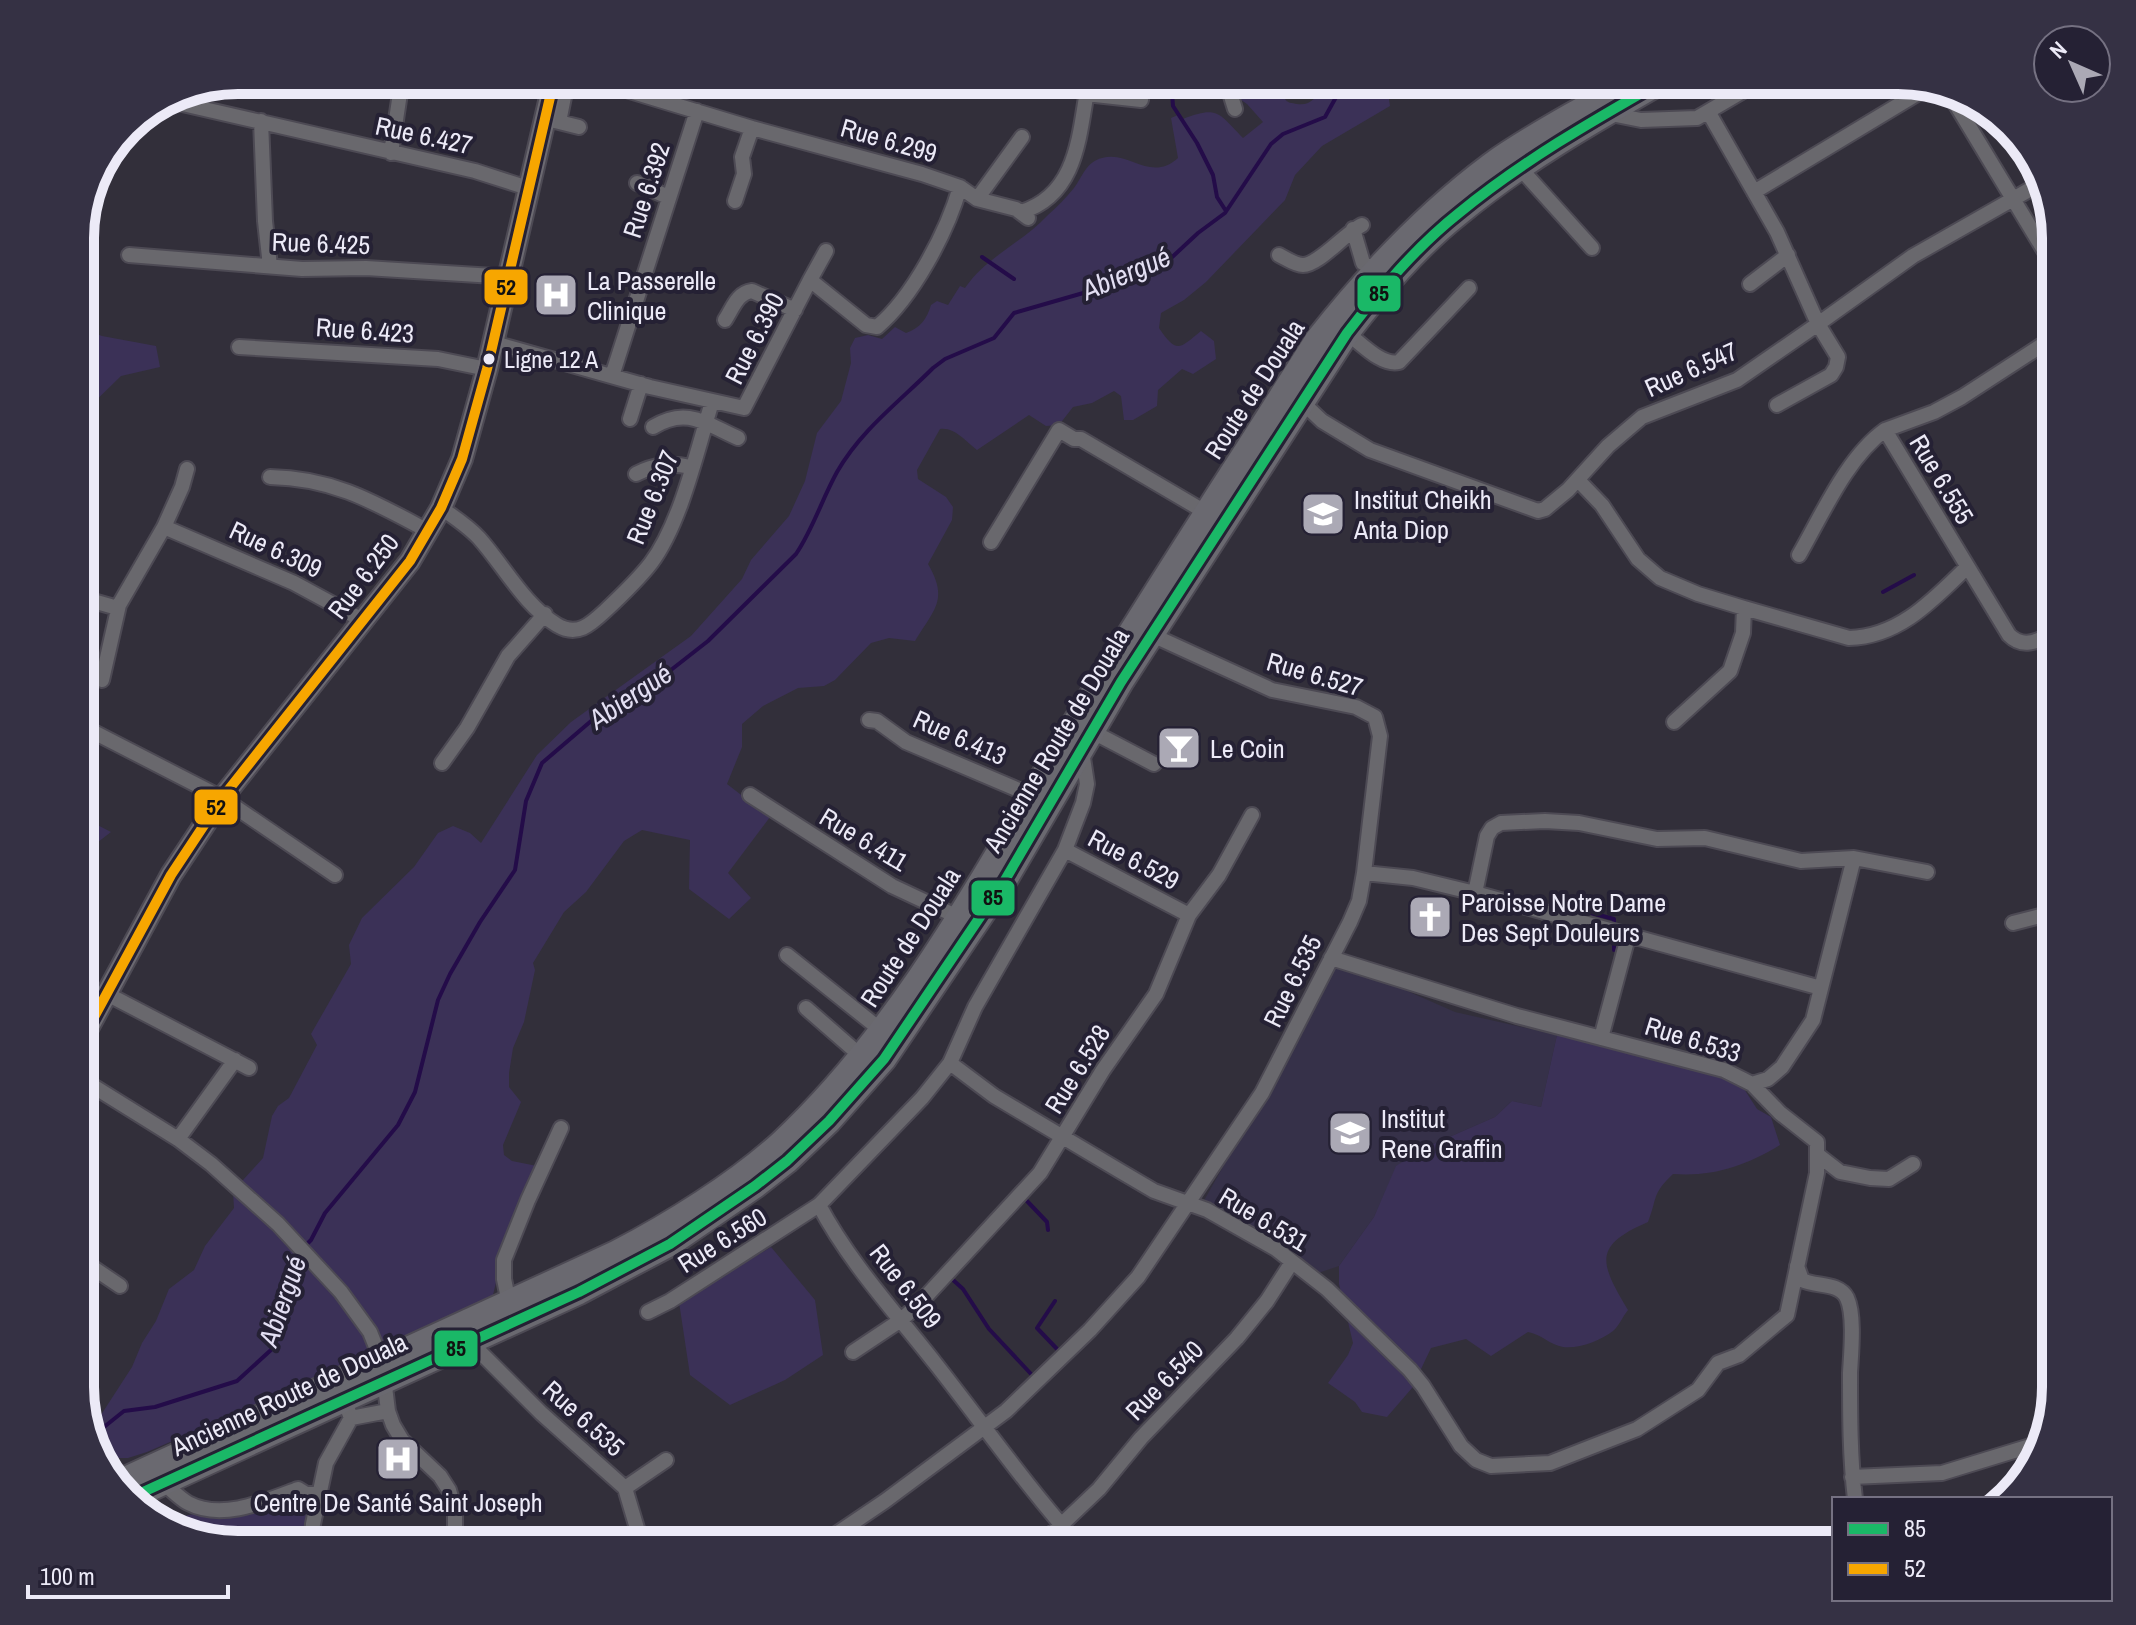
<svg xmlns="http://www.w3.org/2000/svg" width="2136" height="1625" font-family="'Archivo Narrow',sans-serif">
  <rect width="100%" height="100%" fill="#322f3a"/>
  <!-- built -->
  <path fill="#363149" d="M1339 961 1455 1012 1557 1035 1541 1107 1512 1101 1495 1117 1422 1149 1397 1166 1374 1217 1339 1266 1309 1276 1202 1204Z"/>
  <!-- green -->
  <path fill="#3b3157" d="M1259 80H1281C1283 85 1282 95 1285 99 1287 103 1292 103 1297 104 1310 106 1317 98 1321 86L1317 80H1393L1388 93 1390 106 1322 146 1295 175 1285 200 1206 282 1184 300 1161 313 1159 328C1177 355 1180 348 1201 331L1214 341 1216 359 1193 374 1182 369 1158 390 1157 406 1133 420H1124L1121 396 1114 391 1092 403 1073 407 1059 425 1046 426 1029 415 977 450C965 441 955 427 940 429L917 470 918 479 946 497 953 507 952 520 928 564C949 600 934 609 915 641L889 638 871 643 835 680 824 686 798 688 763 706 742 724V747L727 784 770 817 728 873 751 898 729 919 689 889 690 840 642 830 624 841 586 892 564 912 533 963 535 970 524 1022 513 1048 509 1073V1087L521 1102 503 1145 504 1155 512 1161 537 1166 503 1253 493 1295 325 1375 147 1452 128 1458H112L103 1441 91 1437 87 1424 99 1418 132 1367 142 1343 156 1321 169 1289 194 1270 205 1246 234 1208 233 1191 263 1158 272 1116 278 1106 289 1098 317 1045 311 1034 351 964 349 945 362 918 414 867 438 833 453 826 470 833 481 843 537 755 571 722 691 636 742 579 751 560 789 516 805 481 817 433 841 401 851 363 850 348 855 338 868 335 882 339 895 327 906 333C920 328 927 319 931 305L937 301 948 305 960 286 965 288C987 256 1022 243 1048 215 1057 207 1066 198 1074 188 1083 176 1086 162 1102 158 1130 150 1150 183 1178 158L1171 118 1178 115 1183 119C1219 105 1219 114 1243 138L1263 122 1247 104 1228 91 1233 82 1242 89 1251 90Z
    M80 328 102 336 156 346 160 367 121 376 80 416Z
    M80 816 111 832 80 856Z
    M1557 1035 1575 1037 1739 1081 1757 1109 1771 1117 1780 1145C1745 1166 1713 1177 1673 1174 1651 1195 1658 1197 1648 1222 1592 1246 1600 1263 1628 1310 1623 1316 1619 1326 1613 1331 1600 1341 1579 1349 1563 1347 1550 1345 1541 1334 1528 1332L1491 1356 1466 1339 1431 1348 1412 1388 1387 1417 1362 1412 1355 1402 1328 1383 1348 1355 1353 1343 1339 1284V1266L1374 1217 1396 1166 1422 1149 1495 1117 1512 1101 1541 1107Z
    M771 1247 815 1300 823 1355 785 1380 730 1405 690 1375 679 1302Z
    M296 1494 310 1513 300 1545H237L170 1522 178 1517 232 1507 265 1510Z"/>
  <!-- water -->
  <path fill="#240c49" d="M1414 1528 1423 1544 1392 1545 1391 1542Z"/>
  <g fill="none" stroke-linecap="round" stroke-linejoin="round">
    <!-- stream -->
    <path stroke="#240c49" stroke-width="4" d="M1171 80 1173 106 1197 143 1213 175 1217 197 1226 211
      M982 257 1014 279
      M1883 592 1914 575
      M1576 909 1614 919V928
      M1614 950V937
      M1027 1201 1047 1222 1048 1230
      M952 1279 963 1289 989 1329 1032 1375
      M1055 1301 1037 1328 1057 1349
      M90 1432 104 1427 124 1411 155 1407 237 1381 272 1349 281 1312 283 1278 291 1260 311 1240 325 1213 398 1125 415 1092 438 1000 450 974 480 922 515 870 526 801 542 763 618 698 662 677 708 641 796 554C813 529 822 499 837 472 861 430 899 402 933 368L945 359 994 338 1014 313 1111 285 1169 260 1198 233 1225 213 1271 144 1283 134 1325 117 1340 90 1341 80"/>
    <!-- street casing -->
    <g stroke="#4d4a54" stroke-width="18">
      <path id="street" d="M593 80 752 128 922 174 960 187 977 199 1016 209 1028 218
        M1226 80 1235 109
        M1086 94 1141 100
        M652 96 653 80
        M1952 98 2056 270
        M165 100 475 171 531 189
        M1606 113 1641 120 1697 118 1762 80
        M545 119 559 122 567 82
        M261 121 265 221 270 266
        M559 122 579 127
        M391 153 402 80
        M1520 168 1592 248
        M637 183 668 197
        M1754 192 1925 89
        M977 199 1022 137
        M735 201 744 174 742 157 752 128
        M1021 212C1080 194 1079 130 1089 80
        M1353 229 1363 263 1375 269
        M129 255 302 269 366 268 510 277
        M1279 255C1287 259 1295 265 1303 265 1319 265 1345 233 1362 225
        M810 280 826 251
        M1750 284 1788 255
        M725 320C733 308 737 293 752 291L795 310
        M1347 333C1361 343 1381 366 1399 362L1469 288
        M2056 336 1962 397 1934 412 1885 430 2009 635C2024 650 2039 640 2056 632
        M494 343 650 387 744 408 810 280 866 325 877 327C913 297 947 232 960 187
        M239 347 438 359 487 369
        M612 376 697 111
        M1302 402 1322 421 1370 450 1538 511 1545 509 1568 490 1608 446 1642 417 1737 380 1818 324 1777 232 1709 113
        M1777 405 1831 375 1836 367 1838 357 1818 324 1913 256 2043 182
        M630 419 641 384
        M653 427C687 406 706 424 738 438
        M636 474C655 464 671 463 691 467
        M270 477C333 478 374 502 428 531
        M1578 480 1602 505 1638 559 1660 578 1698 594 1744 608 1743 633 1730 671 1674 722
        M441 508C454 517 468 526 479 538 504 566 524 605 557 625 577 637 590 625 605 611 621 596 638 580 651 563 681 523 697 450 712 402
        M164 527 294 583 364 621
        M991 542 1059 430 1074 439H1081L1207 513
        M1799 555C1822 515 1847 457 1885 430
        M86 599 114 607 119 605
        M1744 608 1849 638C1899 637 1933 600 1967 567
        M1152 635 1272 690 1356 707 1375 717 1380 736 1364 873
        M102 680 119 605 164 527 182 487 187 469
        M869 720 877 721 906 742 1033 796
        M80 725 222 798 335 875
        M1091 731 1154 764
        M1082 751 1087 784 1083 803 1065 850 1189 915
        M442 763 467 728 508 656 545 614
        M750 795 892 886 958 917
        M1065 850 975 1007 950 1063 994 1096 1120 1171 1154 1191 1207 1210 1276 1249 1327 1289 1410 1370 1423 1386 1461 1446 1476 1460 1491 1466 1550 1463 1637 1429 1698 1390 1718 1363 1739 1355 1787 1315 1817 1173V1142L1780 1113 1752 1084 1724 1070 1517 1016 1331 958
        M1475 893 1821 988
        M2013 923 2056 912
        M787 955 882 1031
        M80 993 102 1002
        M107 994 249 1068
        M806 1008 861 1056
        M1601 1038 1628 937
        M950 1063 922 1098 819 1205C849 1262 895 1312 935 1363 983 1424 1027 1487 1079 1545
        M80 1078 178 1139 211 1164 278 1224 341 1292 370 1332 382 1362 388 1411 393 1425 402 1440 440 1476 449 1490 455 1512V1545
        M1752 1084 1768 1079 1782 1067 1813 1020 1854 858
        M178 1139 235 1060
        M1818 1155 1840 1172 1870 1178 1889 1179 1913 1164
        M80 1259 120 1286
        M1797 1266 1802 1280C1816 1287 1839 1282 1847 1298 1855 1315 1851 1354 1850 1373 1850 1415 1850 1457 1855 1499
        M509 1303 504 1279V1260L528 1200 561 1128
        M648 1312 670 1301 819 1205
        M469 1341 541 1413 625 1488 642 1545
        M853 1352 901 1320 919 1304 1040 1173 1103 1070 1156 994 1189 915 1219 875 1252 815
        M351 1418 388 1411
        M1852 1477 1942 1473 2037 1444
        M163 1483C171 1489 179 1498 188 1503 222 1521 266 1501 298 1489L306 1494H319
        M625 1488 666 1460
        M311 1545 313 1524 326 1463 351 1418 344 1399
        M820 1545 885 1501 1006 1411 1090 1330 1138 1277 1262 1093 1350 922 1359 901 1364 873 1413 878 1475 893 1487 836 1492 828 1501 823 1545 821 1579 823 1657 839 1705 838 1801 861 1854 858 1927 872
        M1040 1545 1099 1489 1141 1438 1237 1338 1267 1301 1292 1262"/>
    </g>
    <!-- secondary casing -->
    <g stroke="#4d4a54" stroke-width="24">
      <path id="secondary" d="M80 1043 171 875 222 798 410 561 441 508 462 459 487 369 554 80"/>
    </g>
    <!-- primary casing -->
    <g stroke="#4d4a54" stroke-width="28">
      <path id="primary" d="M117 1483 616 1253C670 1225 736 1184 781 1143 902 1030 982 879 1065 739 1146 604 1233 473 1317 340 1368 275 1424 215 1491 165 1524 141 1560 122 1596 101
        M130 1498 579 1292 670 1244 755 1186 787 1161 829 1121 884 1059 1005 880 1121 682 1347 333C1380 290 1416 247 1459 213 1522 161 1594 120 1664 80"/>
    </g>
    <!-- street -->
    <use href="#street" stroke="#69686d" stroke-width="14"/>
    <!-- secondary -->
    <use href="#secondary" stroke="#6c6a71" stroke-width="20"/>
    <!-- primary -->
    <use href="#primary" stroke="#6a6970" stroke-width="24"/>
    <!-- bus-1 casing -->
    <g stroke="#252134" stroke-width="16">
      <path id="bus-1" d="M130 1498 579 1292 670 1244 755 1186 787 1161 829 1121 884 1059 1005 880 1121 682 1347 333C1380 290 1416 247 1459 213 1522 161 1594 120 1664 80"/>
    </g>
    <!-- bus-2 casing -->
    <g stroke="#252134" stroke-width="16">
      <path id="bus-2" d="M80 1043 171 875 222 798 410 561 441 508 462 459 487 369 554 80"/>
    </g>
    <!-- bus-1 -->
    <use href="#bus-1" stroke="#1ab867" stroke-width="10"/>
    <!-- bus-2 -->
    <use href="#bus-2" stroke="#f7a600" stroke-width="10"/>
  </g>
  <!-- icons -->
  <defs>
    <g id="hospital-square" transform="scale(2.3)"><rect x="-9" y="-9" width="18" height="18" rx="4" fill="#aba9b5" stroke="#252134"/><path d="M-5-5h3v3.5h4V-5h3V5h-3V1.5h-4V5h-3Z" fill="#fff"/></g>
    <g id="university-square" transform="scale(2.3)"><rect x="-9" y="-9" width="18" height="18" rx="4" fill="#aba9b5" stroke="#252134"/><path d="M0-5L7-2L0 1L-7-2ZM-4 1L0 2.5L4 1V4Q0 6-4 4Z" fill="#fff"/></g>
    <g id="bar-square" transform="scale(2.3)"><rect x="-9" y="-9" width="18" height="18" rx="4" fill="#aba9b5" stroke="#252134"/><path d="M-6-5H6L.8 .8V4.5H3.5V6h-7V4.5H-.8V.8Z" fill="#fff"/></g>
    <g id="church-square" transform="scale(2.3)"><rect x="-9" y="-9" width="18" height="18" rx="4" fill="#aba9b5" stroke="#252134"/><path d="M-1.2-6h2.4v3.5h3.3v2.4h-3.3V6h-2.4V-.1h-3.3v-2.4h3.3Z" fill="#fff"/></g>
    <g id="school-square" transform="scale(2.3)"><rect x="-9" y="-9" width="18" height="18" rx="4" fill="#aba9b5" stroke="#252134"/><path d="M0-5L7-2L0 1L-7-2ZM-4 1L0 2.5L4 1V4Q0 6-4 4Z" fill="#fff"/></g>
  </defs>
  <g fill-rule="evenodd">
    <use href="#hospital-square" x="556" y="295"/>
    <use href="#university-square" x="1323" y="514"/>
    <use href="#bar-square" x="1179" y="748"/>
    <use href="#church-square" x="1430" y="917"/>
    <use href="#school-square" x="1350" y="1133"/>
    <use href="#hospital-square" x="398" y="1459"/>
  </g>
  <!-- markers -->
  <circle fill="#eceaf7" stroke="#252134" stroke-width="3" cx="489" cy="359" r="7"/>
  <g text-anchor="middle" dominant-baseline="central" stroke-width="8" stroke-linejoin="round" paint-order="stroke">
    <!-- bus labels -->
    <g font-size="24" fill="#eceaf7" stroke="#252134" text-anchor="start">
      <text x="504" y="359">Ligne 12 A</text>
    </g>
    <!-- street labels -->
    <g font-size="26" fill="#eceaf7" stroke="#252134">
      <text transform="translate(424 135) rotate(12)">Rue 6.427</text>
      <text transform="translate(889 140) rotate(16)">Rue 6.299</text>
      <text transform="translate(646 190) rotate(-72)">Rue 6.392</text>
      <text transform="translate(321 243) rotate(2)">Rue 6.425</text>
      <text transform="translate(365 330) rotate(4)">Rue 6.423</text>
      <text transform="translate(754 338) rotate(-63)">Rue 6.390</text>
      <text transform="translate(1691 369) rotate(-24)">Rue 6.547</text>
      <text transform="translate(1254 389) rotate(-57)">Route de Douala</text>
      <text transform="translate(1942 479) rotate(59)">Rue 6.555</text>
      <text transform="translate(652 497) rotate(-68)">Rue 6.307</text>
      <text transform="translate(276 549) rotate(25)">Rue 6.309</text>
      <text transform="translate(363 576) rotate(-53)">Rue 6.250</text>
      <text transform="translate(1315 674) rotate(16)">Rue 6.527</text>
      <text transform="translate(960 737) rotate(24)">Rue 6.413</text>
      <text transform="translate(1056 740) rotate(-59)">Ancienne Route de Douala</text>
      <text transform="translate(864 839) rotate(31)">Rue 6.411</text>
      <text transform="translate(1134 859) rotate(28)">Rue 6.529</text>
      <text transform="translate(910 937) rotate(-57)">Route de Douala</text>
      <text transform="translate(1292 981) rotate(-64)">Rue 6.535</text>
      <text transform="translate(1693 1039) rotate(17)">Rue 6.533</text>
      <text transform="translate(1077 1069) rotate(-58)">Rue 6.528</text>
      <text transform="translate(1264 1219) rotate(31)">Rue 6.531</text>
      <text transform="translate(722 1240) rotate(-32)">Rue 6.560</text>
      <text transform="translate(906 1286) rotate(52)">Rue 6.509</text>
      <text transform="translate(1164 1380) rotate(-46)">Rue 6.540</text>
      <text transform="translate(289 1394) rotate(-25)">Ancienne Route de Douala</text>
      <text transform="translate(584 1418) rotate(42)">Rue 6.535</text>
    </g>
    <!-- poi labels -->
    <g font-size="26" fill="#eceaf7" stroke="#252134" text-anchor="start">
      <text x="587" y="280">La Passerelle<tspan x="587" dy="30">Clinique</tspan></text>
      <text x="1354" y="499">Institut Cheikh<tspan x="1354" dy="30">Anta Diop</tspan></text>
      <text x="1210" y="748">Le Coin</text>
      <text x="1461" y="902">Paroisse Notre Dame<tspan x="1461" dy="30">Des Sept Douleurs</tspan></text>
      <text x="1381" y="1118">Institut<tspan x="1381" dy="30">Rene Graffin</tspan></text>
      <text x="398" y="1502" text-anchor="middle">Centre De Santé Saint Joseph</text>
    </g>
    <!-- water labels -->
    <g font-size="28" font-style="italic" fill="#e3dff3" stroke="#252134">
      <text transform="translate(1126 273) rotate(-23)">Abiergué</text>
      <text transform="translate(630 696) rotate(-34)">Abiergué</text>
      <text transform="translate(282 1301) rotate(-71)">Abiergué</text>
    </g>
  </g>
  <!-- crop -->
  <path d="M0 0H2136V1625H0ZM238 94H1898A144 144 0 0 1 2042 238V1387A144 144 0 0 1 1898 1531H238A144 144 0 0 1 94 1387V238A144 144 0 0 1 238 94Z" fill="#353144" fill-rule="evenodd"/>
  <path fill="none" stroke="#eceaf7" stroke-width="10" d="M238 94H1898A144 144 0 0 1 2042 238V1387A144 144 0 0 1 1898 1531H238A144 144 0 0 1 94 1387V238A144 144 0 0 1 238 94Z"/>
  <g stroke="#252134" stroke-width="3">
    <rect x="483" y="268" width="46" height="38" rx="8" fill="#f7a600"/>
    <rect x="1356" y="274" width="46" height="39" rx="8" fill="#1ab867"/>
    <rect x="193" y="788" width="46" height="38" rx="8" fill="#f7a600"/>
    <rect x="970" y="879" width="46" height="38" rx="8" fill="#1ab867"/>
    <rect x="433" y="1329" width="46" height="39" rx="8" fill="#1ab867"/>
  </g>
  <g font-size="22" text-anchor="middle" font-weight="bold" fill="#111">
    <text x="506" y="295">52</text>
    <text x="1379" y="301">85</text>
    <text x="216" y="815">52</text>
    <text x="993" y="905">85</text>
    <text x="456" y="1356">85</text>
  </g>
  <!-- legend -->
  <rect x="1832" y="1497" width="280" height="104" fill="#252134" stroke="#757182" stroke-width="2"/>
  <rect x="1848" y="1523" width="40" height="12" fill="#1ab867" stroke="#757182" stroke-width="2"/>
  <text x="1904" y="1537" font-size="24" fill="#eceaf7">85</text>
  <rect x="1848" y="1563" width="40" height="12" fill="#f7a600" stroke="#757182" stroke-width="2"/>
  <text x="1904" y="1577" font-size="24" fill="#eceaf7">52</text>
  <!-- north arrow -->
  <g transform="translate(2072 64) rotate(315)"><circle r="38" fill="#252134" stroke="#757182" stroke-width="2"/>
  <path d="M0-6L14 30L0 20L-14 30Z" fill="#aba9b5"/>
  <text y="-12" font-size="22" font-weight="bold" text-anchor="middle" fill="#eceaf7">N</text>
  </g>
  <!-- scale -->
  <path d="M28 1585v12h200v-12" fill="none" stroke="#eceaf7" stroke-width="4"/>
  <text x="40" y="1585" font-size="24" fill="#eceaf7" stroke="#252134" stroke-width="6" paint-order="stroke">100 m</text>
</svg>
